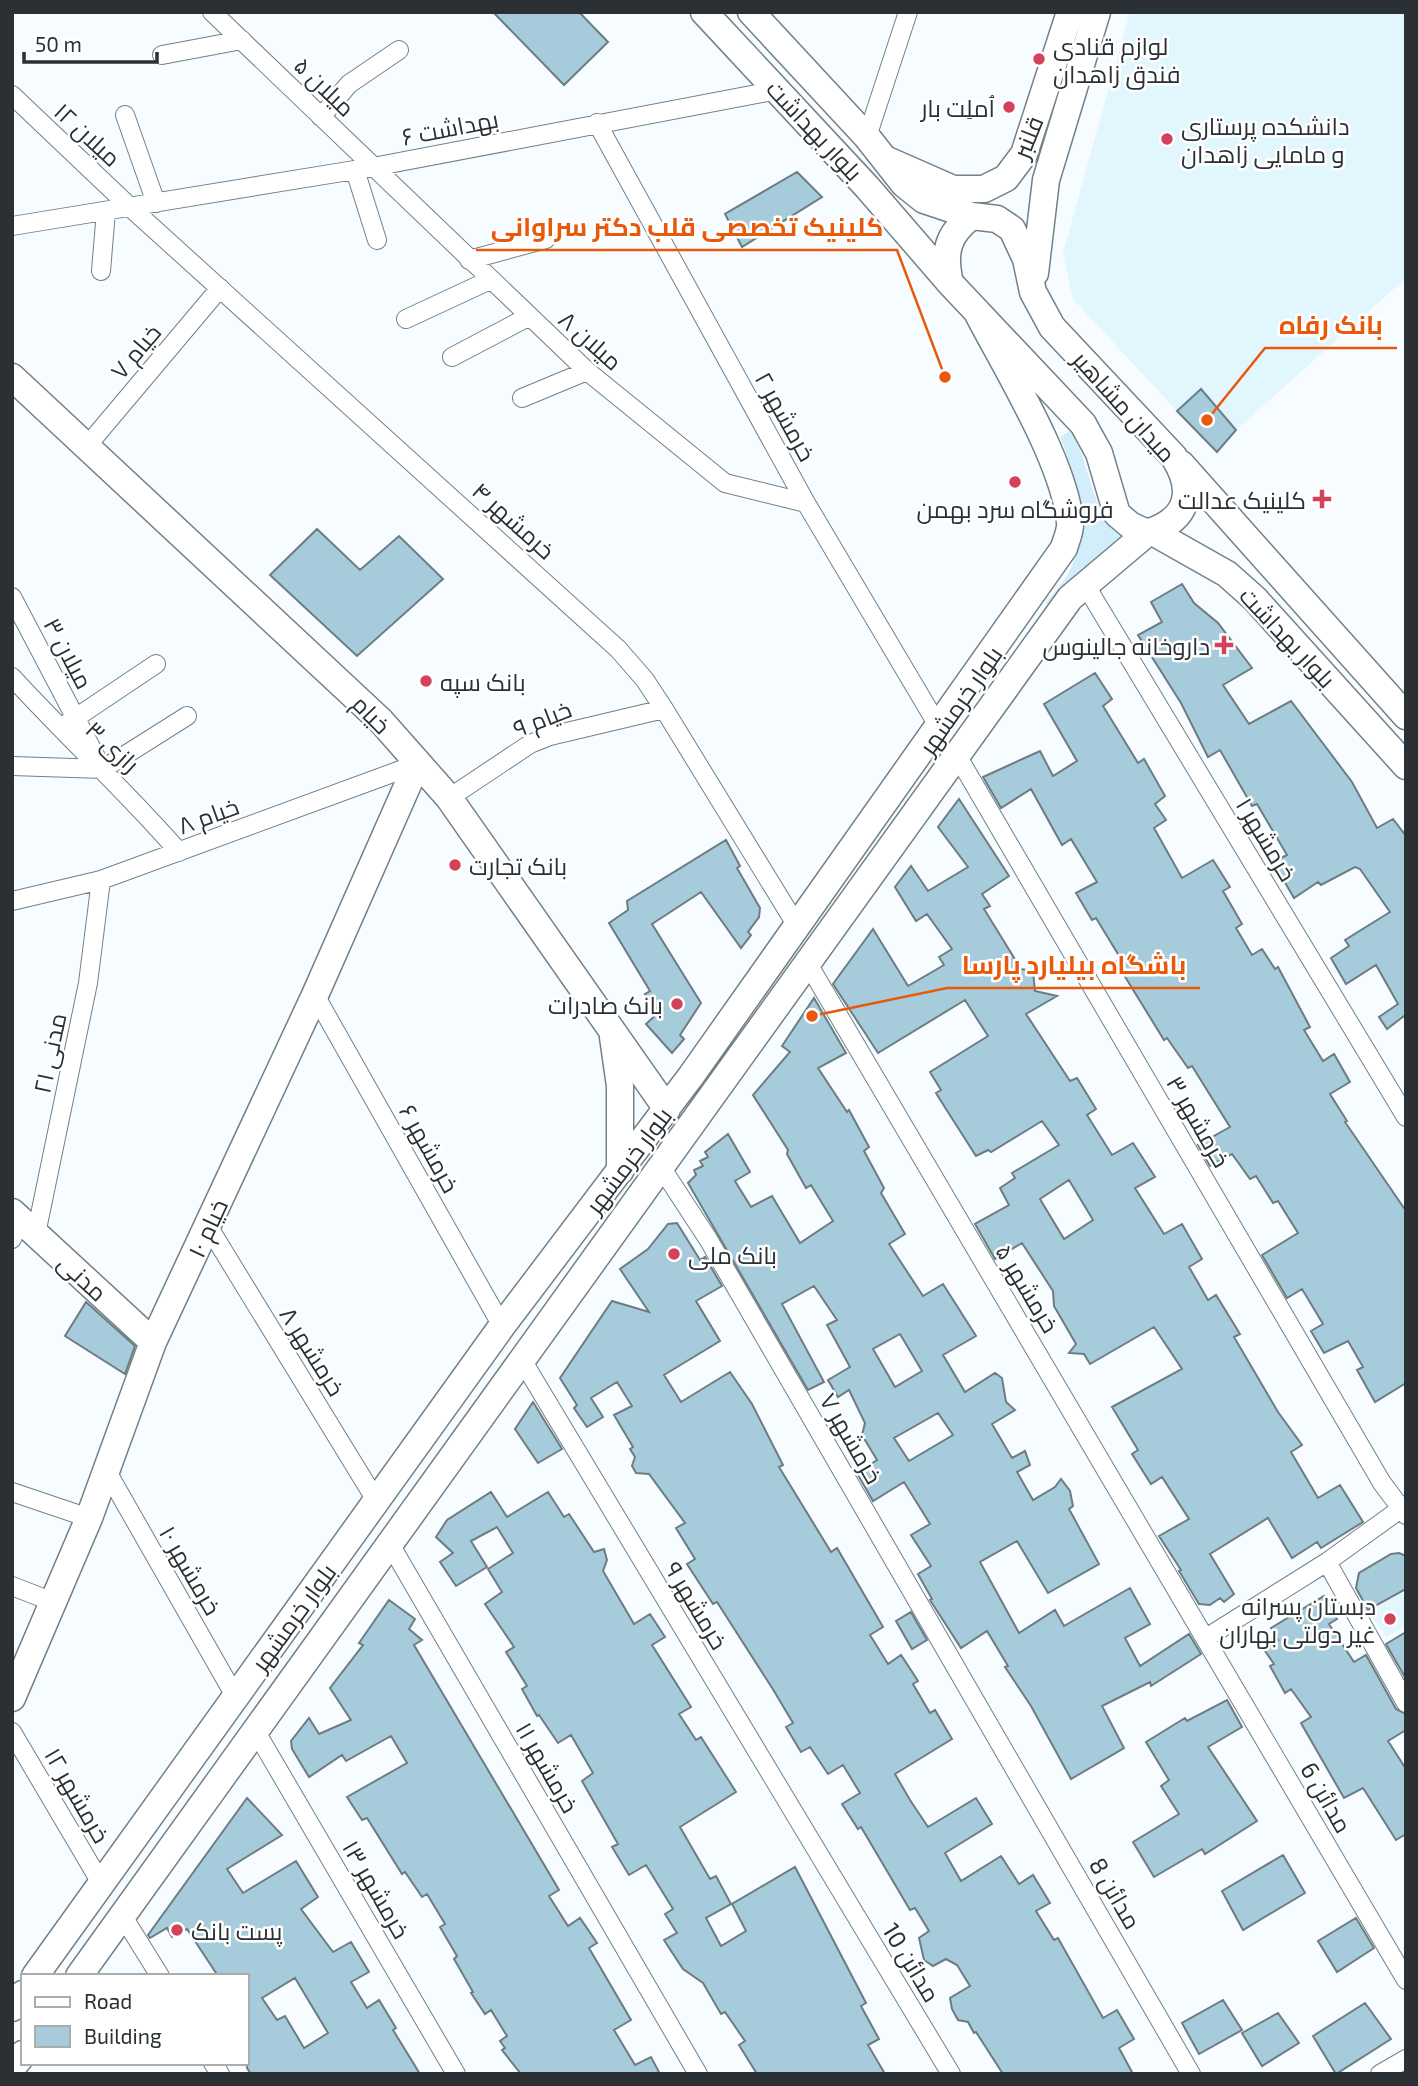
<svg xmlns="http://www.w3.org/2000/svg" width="1418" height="2086" font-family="'Exo 2',Cairo,sans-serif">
  <rect width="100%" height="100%" fill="#f6fcff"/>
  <!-- built -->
  <path fill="#e2f6fe" d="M1130 12H1406V278L1236 430 1201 389 1177 411 1073 299 1063 253Z
    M1402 1593 1406 1600V1627L1386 1637 1369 1611Z"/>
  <!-- green -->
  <path fill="#d1eefa" d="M1070 431C1093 466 1089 512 1123 538L1103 551 1089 573 1051 607 1046 603C1054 593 1063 583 1069 572 1088 538 1075 470 1060 437Z"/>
  <!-- building -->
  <path fill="#a6ccdb" stroke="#6d7c82" stroke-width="2" fill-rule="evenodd" d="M493 12H579L608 42 564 85Z
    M797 172 822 197 742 247 725 214Z
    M1201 389 1236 430 1217 452 1177 411Z
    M317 529 360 570 399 536 443 579 357 656 270 575Z
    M1182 584 1194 603 1218 623 1252 668 1223 685 1249 724 1291 701 1352 782 1377 828 1393 819 1406 836V1018L1404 1016 1387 1029 1379 1017 1398 1004 1376 965 1346 984 1331 958 1349 946 1345 940 1390 912 1360 869 1355 867 1321 885 1318 882 1294 898 1273 862 1287 855 1257 804 1252 806 1220 750 1208 757 1181 703 1138 635 1162 622 1151 602Z
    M1095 673 1112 699 1103 706 1138 763 1144 759 1165 796 1155 804 1166 820 1154 828 1182 878 1213 860 1230 887 1223 891 1242 924 1236 928 1252 955 1262 949 1275 969 1278 967 1310 1027 1304 1030 1323 1061 1334 1054 1350 1082 1330 1094 1347 1121 1345 1122 1406 1211V1383L1375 1402 1357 1370 1363 1367 1348 1341 1324 1353 1311 1331 1323 1324 1302 1289 1287 1298 1262 1255 1298 1233 1278 1201 1273 1203 1256 1176 1250 1179 1232 1154 1210 1166 1198 1145 1230 1127 1192 1066 1188 1068 1167 1038 1164 1040 1116 962 1121 959 1096 918 1092 920 1076 893 1097 882 1071 839 1062 845 1031 789 1001 808 983 777 1040 751 1053 776 1077 761 1044 704Z
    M959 799 1009 876 982 894 990 906 984 909 1021 969 1033 971 1035 991 1057 996 1026 1014 1070 1081 1077 1078 1096 1109 1087 1115 1112 1155 1133 1143 1155 1177 1135 1188 1164 1234 1182 1224 1202 1259 1189 1267 1208 1300 1216 1295 1240 1334 1234 1337 1278 1412 1302 1445 1291 1452 1318 1498 1340 1485 1363 1522 1321 1548 1317 1542 1292 1558 1268 1518 1210 1554 1234 1594 1224 1602 1220 1598 1210 1605 1199 1604 1179 1571 1181 1570 1159 1536 1189 1519 1162 1477 1151 1484 1132 1454 1138 1450 1112 1407 1182 1369 1154 1327 1090 1364 1084 1354 1069 1353 1076 1344 1054 1306 1053 1291 1022 1243 995 1259 975 1224 1009 1205 1000 1188 1015 1178 1012 1173 1059 1145 1042 1121 991 1152 988 1150 976 1156 946 1109 936 1093 941 1090 930 1072 988 1036 965 1000 878 1053 833 984 873 929 908 986 944 965 939 957 952 949 927 914 916 921 895 887 911 866 928 891 968 867 938 827ZM1069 1180 1093 1220 1064 1239 1040 1199Z
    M726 840 740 866 737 868 760 908 759 917 748 932 751 935 741 948 701 892 652 924 701 1003 680 1035 684 1039 672 1053 646 1024 659 1012 645 994 650 991 609 923 628 910 627 901Z
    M814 998 846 1053 818 1068 847 1112 849 1110 869 1147 864 1151 884 1188 881 1193 905 1234 889 1244 923 1296 943 1284 976 1336 943 1355 965 1392 995 1373 1002 1378 1006 1402 1015 1410 992 1424 1012 1458 1025 1451 1030 1465 1017 1472 1033 1500 1055 1487 1061 1479 1070 1491 1073 1506 1069 1509 1099 1564 1048 1593 1017 1541 980 1562 1019 1633 1055 1610 1064 1626 1130 1588 1150 1624 1125 1638 1140 1666 1189 1634 1201 1654 1151 1686 1150 1682 1102 1706 1124 1748 1071 1779 1031 1706 1005 1667 1008 1666 987 1631 961 1648 930 1600 932 1599 918 1574 931 1566 911 1535 930 1524 904 1482 873 1501 857 1473 877 1460 862 1435 865 1423 849 1390 838 1397 828 1380 850 1367 827 1325 837 1320 814 1286 782 1304 824 1382 808 1390 688 1183 696 1175 694 1170 703 1166 700 1161 708 1157 705 1152 728 1134 750 1172 735 1181 751 1207 772 1196 800 1243 833 1221 811 1185 806 1188 787 1154 788 1150 753 1095 790 1052 782 1046ZM900 1334 922 1371 895 1387 873 1349ZM938 1413 953 1435 909 1461 894 1438Z
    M677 1223 700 1260 705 1257 722 1286 696 1301 720 1341 664 1375 681 1402 730 1372 752 1404 783 1465 779 1467 831 1552 837 1548 883 1627 870 1635 888 1664 901 1655 918 1681 913 1684 930 1713 935 1710 952 1739 895 1774 910 1800 928 1827 976 1798 992 1824 945 1853 961 1881 1001 1856 1019 1884 1033 1875 1050 1903 1036 1911 1054 1940 1058 1938 1103 2018 1117 2010 1134 2039 1119 2048 1133 2074H1003L976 2032 974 2033 968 2022 958 2020 952 2009 950 1998 970 1986 957 1965 946 1959 933 1966 924 1960 919 1938 929 1931 915 1908 910 1910 861 1827 858 1829 842 1804 860 1793 843 1765 828 1774 810 1747 801 1752 786 1727 793 1723 774 1691 717 1602 713 1604 687 1564 695 1559 676 1528 685 1523 649 1474 636 1473 632 1466 635 1457 630 1449 633 1447 614 1415 632 1406 617 1382 591 1398 603 1417 587 1427 574 1408 577 1405 560 1378 612 1301 649 1312 620 1269 648 1249 668 1224Z
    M86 1302 135 1346 125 1374 65 1336Z
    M533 1402 562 1449 538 1463 515 1429Z
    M491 1492 507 1517 548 1492 564 1517 569 1514 594 1552 604 1549 607 1560 603 1571 634 1624 650 1614 665 1637 652 1645 691 1707 679 1714 696 1740 701 1737 736 1792 680 1827 710 1879 716 1876 731 1904 706 1918 721 1946 746 1931 732 1904 795 1867 866 2003 861 2006 879 2039 868 2045 885 2074H757L739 2045 745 2041 725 2012 721 2014 703 1983 683 1969 664 1940 677 1933 665 1914 673 1909 646 1865 629 1875 612 1847 618 1844 582 1781 593 1773 571 1735 558 1743 539 1715 537 1716 522 1689 527 1686 506 1652 514 1647 485 1604 502 1592 488 1569 513 1553 497 1527 471 1541 487 1567 456 1586 440 1562 453 1553 436 1537 447 1520Z
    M1399 1553 1406 1556V1589L1368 1610 1356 1588 1359 1573 1391 1554Z
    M1324 1596 1337 1619 1329 1624 1354 1662 1366 1655 1396 1709 1406 1714V1730L1388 1741 1406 1769V1834L1396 1840 1363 1788 1344 1798 1301 1723 1311 1717 1291 1689 1285 1693 1270 1666 1274 1664 1263 1648 1278 1640 1271 1628Z
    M389 1600 415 1619 409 1629 422 1640 414 1645 559 1890 549 1896 568 1926 580 1918 597 1943 589 1948 631 2020 614 2030 635 2065 651 2057 660 2074H521L502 2050 505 2048 500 2041 507 2036 491 2010 485 2014 471 1993 473 1992 454 1959 457 1956 440 1927 445 1924 427 1894 422 1897 405 1872 402 1874 367 1818 362 1820 347 1797 407 1763 391 1736 346 1761 342 1755 309 1777 292 1749 291 1741 309 1718 319 1734 351 1720 330 1688 363 1645 359 1643Z
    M911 1612 927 1640 912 1649 896 1621Z
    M1406 1632V1679L1386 1644Z
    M1227 1700 1242 1727 1208 1747 1257 1821 1205 1854 1202 1849 1154 1877 1133 1842 1179 1814 1161 1786 1169 1780 1146 1742 1185 1718 1187 1721Z
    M247 1798 282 1835 227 1869 243 1893 296 1861 318 1897 301 1909 333 1952 351 1942 369 1972 351 1982 367 2008 379 2000 396 2028 393 2030 420 2074H251L247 2068V1976H218L187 1929 172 1937 167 1928 150 1938 148 1935ZM295 1978 328 2033 304 2048 285 2016 277 2020 262 1998Z
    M1283 1855 1305 1893 1243 1930 1222 1891Z
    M1356 1918 1374 1948 1337 1972 1318 1941Z
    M1223 2000 1242 2030 1199 2054 1182 2023Z
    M1365 2003 1391 2039 1336 2074 1313 2036Z
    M1278 2013 1299 2043 1262 2066 1242 2033Z"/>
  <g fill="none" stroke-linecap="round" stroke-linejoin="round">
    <!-- street casing -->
    <g stroke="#728187" stroke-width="20">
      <path id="street" d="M212 12 587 371 725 483 806 503
        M162 55 242 40
        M12 95 131 208 618 649 645 680 664 709 797 926
        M125 115 156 203
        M321 117 349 84 399 50
        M597 123 806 503 940 729
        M867 137 908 12
        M355 170 377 240
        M12 226 373 167 778 90
        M469 260 546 239
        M101 271 106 211
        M406 319 490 280
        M452 357 528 317
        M522 398 587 371
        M87 446 220 288
        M1086 586 1406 1117
        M12 597 95 755
        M12 677C67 737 126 791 179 852
        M68 723 156 664
        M958 757 1382 1483 1406 1515
        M12 766 103 769
        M103 769 187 716
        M449 798 530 744 550 736 664 709
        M12 901 101 880 417 764
        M807 962 1406 1980
        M315 995 502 1326
        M661 1167 708 1239 1191 2074
        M208 1226 377 1502
        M36 1234 88 983 101 880
        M12 1239 20 1219
        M522 1360 951 2074
        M105 1468 235 1696
        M12 1492 89 1518
        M390 1544 698 2074
        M1327 1562 1406 1703
        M12 1586 53 1602
        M1206 1638 1327 1562 1406 1505
        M255 1730 456 2074
        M12 1732 101 1883
        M122 1915 160 1976
        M213 2063 220 2074
        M1380 2074 1406 2059"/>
    </g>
    <!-- secondary casing -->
    <g stroke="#728187" stroke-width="29">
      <path id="secondary" d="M704 12 867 187 950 283
        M751 12 867 137 904 184 924 200 972 216
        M887 160 953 189H984L1006 178 1024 154 1070 12
        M972 216 997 219 1012 229 1026 259 1033 292 1052 327 1174 457C1196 492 1188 520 1147 533L1130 525 1117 514 1099 453 1083 424 950 283C943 253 947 234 972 216Z
        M1035 273 1046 180 1097 12
        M12 377 381 721 449 798 667 1109
        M1181 464 1406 716
        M1151 531 1227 574 1255 599 1406 766
        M613 1037 620 1086V1171
        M12 1212 153 1342
        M12 1698 89 1518 153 1342 315 995 417 764
        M35 1976 502 1326 691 1076 1064 548C1066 540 1071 531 1070 522 1064 461 1006 368 977 312
        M79 1976 1070 598 1147 533
        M12 2008 23 1994
        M12 2068 23 2054"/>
    </g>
    <!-- street -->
    <use href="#street" stroke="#fff" stroke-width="18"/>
    <!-- secondary -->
    <use href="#secondary" stroke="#fff" stroke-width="26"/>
  </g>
  <!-- markers -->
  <g fill="#d2425b" stroke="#fff" stroke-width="2.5">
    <circle cx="1039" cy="59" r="7"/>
    <circle cx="1009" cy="107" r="7"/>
    <circle cx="1167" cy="139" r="7"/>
    <circle cx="1015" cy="482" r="7"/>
    <path d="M1318.5 488.5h7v7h7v7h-7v7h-7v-7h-7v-7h7z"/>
    <path d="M1220.5 634.5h7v7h7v7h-7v7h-7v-7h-7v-7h7z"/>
    <circle cx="426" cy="681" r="7"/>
    <circle cx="455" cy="865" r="7"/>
    <circle cx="677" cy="1004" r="7"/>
    <circle cx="674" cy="1254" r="7"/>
    <circle cx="1390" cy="1619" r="7"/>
    <circle cx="177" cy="1930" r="7"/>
  </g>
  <g text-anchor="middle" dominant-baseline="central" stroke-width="5" stroke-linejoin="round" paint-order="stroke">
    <!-- poi labels -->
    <g font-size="24" fill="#2a3033" stroke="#fff" text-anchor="start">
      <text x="1053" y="45">لوازم قنادی<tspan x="1053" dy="28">فندق زاهدان</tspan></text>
      <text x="995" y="107" text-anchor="end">اُملِت بار</text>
      <text x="1181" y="125">دانشکده پرستاری<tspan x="1181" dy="28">و مامایی زاهدان</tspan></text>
      <text x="1306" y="499" text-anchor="end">کلینیک عدالت</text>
      <text x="1015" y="508" text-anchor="middle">فروشگاه سرد بهمن</text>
      <text x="1210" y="645" text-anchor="end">داروخانه جالینوس</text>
      <text x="440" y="681">بانک سپه</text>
      <text x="469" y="865">بانک تجارت</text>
      <text x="663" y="1004" text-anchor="end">بانک صادرات</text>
      <text x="688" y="1254">بانک ملی</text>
      <text x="1376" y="1605" text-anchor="end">دبستان پسرانه<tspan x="1376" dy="28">غیر دولتی بهاران</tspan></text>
      <text x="191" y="1930">پست بانک</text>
    </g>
    <!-- street labels -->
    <g font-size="24" fill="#2a3033" stroke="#fff">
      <text transform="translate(325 86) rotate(44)">میلان ۵</text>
      <text transform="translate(450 127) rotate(-11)">بهداشت ۶</text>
      <text transform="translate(815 130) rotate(47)">بلوار بهداشت</text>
      <text transform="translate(88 134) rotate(43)">میلان ۱۲</text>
      <text transform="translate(1027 137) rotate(-68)">قلنبر</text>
      <text transform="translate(591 340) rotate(42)">میلان ۸</text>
      <text transform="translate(135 351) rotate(-50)">خیام ۷</text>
      <text transform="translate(1125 406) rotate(48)">میدان مشاهیر</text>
      <text transform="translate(786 416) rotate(61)">خرمشهر ۲</text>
      <text transform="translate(514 520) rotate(42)">خرمشهر ۴</text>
      <text transform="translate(1288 637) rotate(47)">بلوار بهداشت</text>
      <text transform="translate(69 653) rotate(62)">میلان ۳</text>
      <text transform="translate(960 700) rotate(-55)">بلوار خرمشهر</text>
      <text transform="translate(372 714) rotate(46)">خیام</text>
      <text transform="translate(542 718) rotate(-21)">خیام ۹</text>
      <text transform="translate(113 746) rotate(43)">رازی ۳</text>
      <text transform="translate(208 815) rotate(-20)">خیام ۸</text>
      <text transform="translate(1267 839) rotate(59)">خرمشهر ۱</text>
      <text transform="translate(49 1053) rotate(-78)">مدنی ۲۱</text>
      <text transform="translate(1199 1121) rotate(60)">خرمشهر ۳</text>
      <text transform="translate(430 1148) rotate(61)">خرمشهر ۶</text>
      <text transform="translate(628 1160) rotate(-53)">بلوار خرمشهر</text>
      <text transform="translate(207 1228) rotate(-65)">خیام ۱۰</text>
      <text transform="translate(83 1277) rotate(43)">مدنی</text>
      <text transform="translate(1028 1288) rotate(59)">خرمشهر ۵</text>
      <text transform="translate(313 1351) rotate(58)">خرمشهر ۸</text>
      <text transform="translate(852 1438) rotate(60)">خرمشهر ۷</text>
      <text transform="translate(191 1570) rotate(60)">خرمشهر ۱۰</text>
      <text transform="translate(697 1605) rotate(59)">خرمشهر ۹</text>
      <text transform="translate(293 1617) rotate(-54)">بلوار خرمشهر</text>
      <text transform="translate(548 1767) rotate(60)">خرمشهر ۱۱</text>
      <text transform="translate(78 1795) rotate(60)">خرمشهر ۱۲</text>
      <text transform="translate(1327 1797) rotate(60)">مدائن 6</text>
      <text transform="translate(377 1889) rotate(60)">خرمشهر ۱۳</text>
      <text transform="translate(1116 1893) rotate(60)">مدائن 8</text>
      <text transform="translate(912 1962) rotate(59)">مدائن 10</text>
    </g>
  </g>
  <!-- callouts -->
  <path fill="none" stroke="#e8590c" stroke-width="2.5" d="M945 377L897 250H476M1207 420L1265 348H1397M812 1016L947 988H1200"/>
  <g fill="#e8590c" stroke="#fff" stroke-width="2.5">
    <circle cx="945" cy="377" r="7"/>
    <circle cx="1207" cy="420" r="7"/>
    <circle cx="812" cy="1016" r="7"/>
  </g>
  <g font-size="26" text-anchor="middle" font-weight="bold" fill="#e8590c" stroke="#fff" stroke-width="5" stroke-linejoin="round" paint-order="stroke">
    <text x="687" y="236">کلینیک تخصصی قلب دکتر سراوانی</text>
    <text x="1331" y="334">بانک رفاه</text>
    <text x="1074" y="974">باشگاه بیلیارد پارسا</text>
  </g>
  <!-- border -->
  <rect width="1418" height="2086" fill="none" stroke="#2a3033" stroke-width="28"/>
  <!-- legend -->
  <rect x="21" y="1974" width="228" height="91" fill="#ffffff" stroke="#aaacad" stroke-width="2"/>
  <rect x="35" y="1997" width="35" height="10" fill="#ffffff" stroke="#aaacad" stroke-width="2"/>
  <text x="84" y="2009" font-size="21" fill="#2a3033">Road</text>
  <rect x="35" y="2026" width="35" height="21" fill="#a6ccdb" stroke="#aaacad" stroke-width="2"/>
  <text x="84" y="2044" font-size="21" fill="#2a3033">Building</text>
  <!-- scale -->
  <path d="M24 52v10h133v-10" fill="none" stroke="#2a3033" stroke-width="3.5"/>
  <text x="35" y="52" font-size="21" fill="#2a3033" stroke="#ffffff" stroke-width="5" paint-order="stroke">50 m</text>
</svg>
